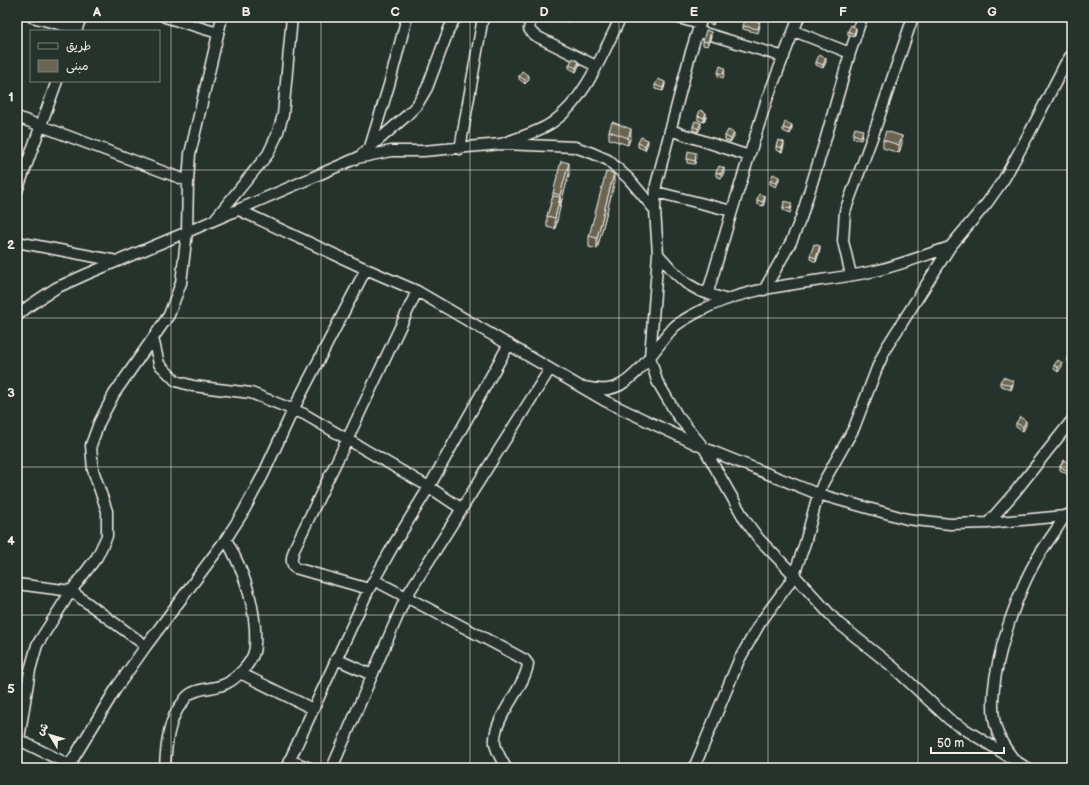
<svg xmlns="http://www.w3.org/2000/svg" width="1089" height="785" font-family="'Balsamiq Sans','Playpen Sans Arabic',sans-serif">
  <rect width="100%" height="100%" fill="#26332d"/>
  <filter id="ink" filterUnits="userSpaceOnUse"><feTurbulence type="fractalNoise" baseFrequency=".025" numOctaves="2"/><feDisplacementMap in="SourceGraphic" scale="8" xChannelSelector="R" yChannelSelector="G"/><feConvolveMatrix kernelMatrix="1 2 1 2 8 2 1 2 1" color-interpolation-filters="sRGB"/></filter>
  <g filter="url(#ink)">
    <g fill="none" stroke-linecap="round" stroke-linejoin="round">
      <!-- minor casing -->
      <g stroke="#f4f1e8" stroke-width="13">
        <path id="minor" d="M32 17 77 29
          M165 17 218 33
          M531 17 529 29 534 35 596 66
          M675 17 700 24
          M702 17 690 55 656 185 655 210 658 254 675 273 686 283 700 291 724 299
          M76 31 81 17
          M698 31 784 57
          M794 31 850 53
          M17 117 188 181
          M670 130 749 156
          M504 143C520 137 539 132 553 122 586 99 603 52 621 17
          M370 147 389 85 407 17
          M460 149 483 17
          M359 157 405 117 417 105 427 88 449 29 454 20 458 17
          M17 191 57 81
          M656 192 732 211
          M239 210 366 269 417 291 605 401 704 448 818 494 907 519 950 524 988 523 1065 516 1072 513
          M215 219 268 154 277 135 283 115 292 17
          M17 242 117 261
          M658 254 650 357 657 381 677 415 704 448 745 520 759 539 794 575 837 622 893 667 950 720 1027 768
          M851 275 843 241 845 211 873 135 913 17
          M764 290 791 242 801 218 825 141 850 53 862 17
          M708 292 732 211 766 102 799 17
          M17 316 29 306 56 288 87 274 187 232 357 158 391 151H423L501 144 575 147 592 153 608 160 629 179 655 210
          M153 338 159 364 176 381 193 386 251 393 304 414 429 487 462 509
          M584 387C591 388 600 390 608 389 635 386 657 344 675 326 681 321 689 317 696 313 749 283 816 284 875 271 900 265 925 255 950 247
          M988 523 1015 492 1072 420
          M374 580 505 649 525 660 528 664C527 672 523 680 519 687 511 702 493 725 495 743 496 752 502 760 506 768
          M17 584 71 591 146 646
          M369 589 295 568C289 561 293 554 295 547L348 438 417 291
          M336 659 372 675
          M240 673 313 709
          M17 739 76 768
          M19 739 30 670 37 645 71 591 97 557 107 536V511L93 470 91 445 99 423 114 394 169 315 181 283 187 232 188 181 190 154 222 17
          M1012 757C1006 749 1000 740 997 731 982 689 1014 599 1035 562 1044 546 1056 531 1065 516
          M289 760 310 768
          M70 764 117 687 146 646 226 539 242 514 263 475 293 410 366 269
          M165 768C166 746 168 719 183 702 185 698 190 693 194 692 205 687 219 689 229 682 239 676 251 663 254 652 256 645 255 635 255 628 252 593 242 569 226 539
          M286 768 369 589 393 546 429 487 509 344
          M332 768 406 597 550 369
          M694 768 739 660 760 623 788 585 794 575 805 543 816 502 823 483 854 428 877 368 886 348 950 247 987 203 1004 179 1030 132 1065 64 1072 54"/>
      </g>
      <!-- minor -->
      <use href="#minor" stroke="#26332d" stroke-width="10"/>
    </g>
    <!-- wall -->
    <path fill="#5b5747" stroke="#f4f1e8" d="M562 17H570L568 22 562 20Z
      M715 17 713 25 708 23V19Z
      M743 26H760L758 33 743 29Z
      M848 31H856L854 37 848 35Z
      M711 36 708 46 703 45V41Z
      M816 62H826L823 68 816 65Z
      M569 65H579L576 72 569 68Z
      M725 71 723 78 718 76V73Z
      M519 76 529 79 525 84 519 79Z
      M655 85H665L663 91 655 89Z
      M698 116H706L704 122 698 120Z
      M693 126 701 127 698 132 693 130Z
      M783 128 792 129 790 134 783 131Z
      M609 131 631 136 628 145 609 139Z
      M853 134H863L861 140 853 138Z
      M725 136 734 137 731 142 725 140Z
      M883 140 902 143 899 153 883 148Z
      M638 143H648L645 150 638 147Z
      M776 146H784L782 152 776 150Z
      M696 157 695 164 687 163V159Z
      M716 172H724L721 178 716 176Z
      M569 174 560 206 555 229 547 227V216L553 196V193Z
      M779 180 776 187 770 184V181Z
      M614 184 597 249 589 247V236Z
      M757 200H765L763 206 757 204Z
      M783 207H792L790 213 783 210Z
      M820 250 816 262 810 259V256Z
      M1072 353V364L1068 362V358Z
      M1054 365 1062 366 1058 372 1054 369Z
      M1000 382 1013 385 1011 390 1000 385Z
      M1016 423 1026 425 1023 431 1016 427Z
      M1072 465 1070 476 1060 470V466Z"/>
    <!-- shaded-wall -->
    <path fill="#4a4739" stroke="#f4f1e8" d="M714 17H715L713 25V21Z
      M856 28V31L854 37V34Z
      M711 32V36L708 46V42Z
      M826 58V62L823 68V65Z
      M579 62V65L576 72V68Z
      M529 76V79L525 84V80Z
      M665 82V85L663 91V88Z
      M706 113V116L704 122V118Z
      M701 123V127L698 132V129Z
      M792 125V129L790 134V130Z
      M631 129V136L628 145V138Z
      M734 133V137L731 142V139Z
      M902 136V143L899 153V145Z
      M648 140V143L645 150V146Z
      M784 142V146L782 152V148Z
      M569 163V174L560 207V195Z
      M724 168V172L721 178V174Z
      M614 173V184L597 249V238Z
      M779 177V180L776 187V183Z
      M765 196V200L763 206V202Z
      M560 197V208L555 229V218Z
      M820 246V250L816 262V258Z
      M1062 363V366L1058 372V368Z
      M1013 381V385L1011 390V386Z
      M1026 421V425L1023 431V427Z
      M1072 470V474L1070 476V473Z"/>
    <!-- building -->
    <path fill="#6a6552" stroke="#f4f1e8" d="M709 17H714L713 21 708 19Z
      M745 19 760 22 758 29 743 26Z
      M851 25 856 28 854 34 848 31Z
      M706 30 711 32 708 42 703 41Z
      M819 55 826 58 823 65 816 62Z
      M573 58 579 62 576 68 569 65Z
      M720 66 725 68 723 74 718 73Z
      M522 71 529 76 525 80 519 76Z
      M658 79 665 82 663 88 655 85Z
      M700 110 706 113 704 118 698 116Z
      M695 121 701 123 698 129 693 126Z
      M612 122 631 129 628 138 609 131Z
      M785 122 792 125 790 130 783 128Z
      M855 128 863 130 861 137 853 134Z
      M728 130 734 133 731 139 725 136Z
      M886 131 902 136 899 145 883 140Z
      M641 137 648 140 645 146 638 143Z
      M778 140 784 142 782 148 776 146Z
      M688 151 696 153 695 161 687 159Z
      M561 161 569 163 560 195 553 193Z
      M719 166 724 168 721 174 716 172Z
      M606 172 614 173 597 238 589 236Z
      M773 174 779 177 776 183 770 181Z
      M759 194 765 196 763 202 757 200Z
      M553 196 560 197 555 218 547 216Z
      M784 201 792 203 790 209 783 207Z
      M814 244 820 246 816 258 810 256Z
      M1072 353V361L1068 358Z
      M1058 360 1062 363 1058 368 1054 365Z
      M1003 377 1013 381 1011 386 1000 382Z
      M1020 417 1026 421 1023 427 1016 423Z
      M1064 460 1072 465V470L1070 473 1060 466Z"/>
  </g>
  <!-- grid -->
  <path fill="none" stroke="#f4f1e8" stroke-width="1" stroke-opacity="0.55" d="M171 17V768M321 17V768M470 17V768M619 17V768M768 17V768M918 17V768M17 170H1072M17 318H1072M17 467H1072M17 615H1072"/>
  <!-- margin -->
  <rect width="1089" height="785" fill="none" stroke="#26332d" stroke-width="44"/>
  <!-- legend -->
  <rect x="30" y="30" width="130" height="52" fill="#26332d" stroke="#787f78"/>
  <rect x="38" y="43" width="20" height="6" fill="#26332d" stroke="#787f78"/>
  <text x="66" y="50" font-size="12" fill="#f4f1e8">طريق</text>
  <rect x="38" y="60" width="20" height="12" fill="#6a6552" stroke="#787f78"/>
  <text x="66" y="70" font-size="12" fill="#f4f1e8">مبنى</text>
  <!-- north arrow -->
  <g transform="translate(50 735) rotate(308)" stroke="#26332d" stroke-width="3" paint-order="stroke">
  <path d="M0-3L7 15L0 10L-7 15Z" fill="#f4f1e8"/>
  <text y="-6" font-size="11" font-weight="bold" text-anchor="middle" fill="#f4f1e8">ش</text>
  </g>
  <!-- scale -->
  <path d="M931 747v6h73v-6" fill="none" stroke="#f4f1e8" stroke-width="2"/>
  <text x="937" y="747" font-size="12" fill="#f4f1e8" stroke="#26332d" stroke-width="3" paint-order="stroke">50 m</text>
  <rect x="22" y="22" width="1045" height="741" fill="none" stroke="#f4f1e8" stroke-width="1.5"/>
  <g font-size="13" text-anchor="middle" font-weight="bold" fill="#f4f1e8">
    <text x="97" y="16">A</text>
    <text x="246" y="16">B</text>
    <text x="395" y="16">C</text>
    <text x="544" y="16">D</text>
    <text x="694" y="16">E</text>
    <text x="843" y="16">F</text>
    <text x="992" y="16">G</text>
    <text x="11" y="101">1</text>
    <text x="11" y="249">2</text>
    <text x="11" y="397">3</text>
    <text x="11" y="545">4</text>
    <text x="11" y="693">5</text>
  </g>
</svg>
